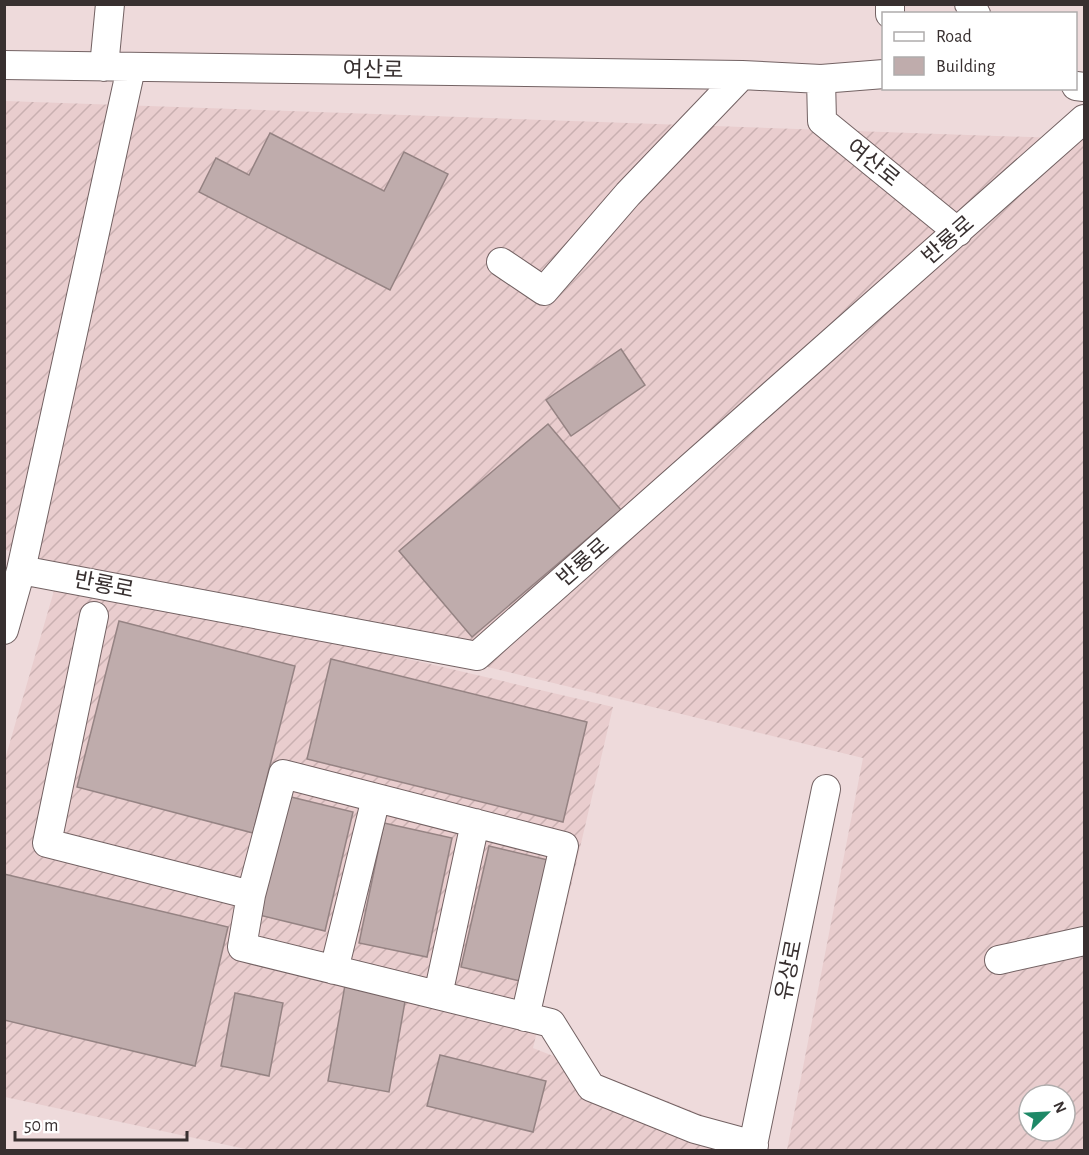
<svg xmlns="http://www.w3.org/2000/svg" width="1089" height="1155" font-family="'Alegreya Sans','Noto Sans KR',sans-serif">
  <defs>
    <pattern id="industrial-furrows" width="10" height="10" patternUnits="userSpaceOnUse" patternTransform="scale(1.5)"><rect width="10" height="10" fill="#e9cdce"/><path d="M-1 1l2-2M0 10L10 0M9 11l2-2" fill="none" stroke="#c9b0b1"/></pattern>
  </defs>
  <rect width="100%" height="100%" fill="#eedadb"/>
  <!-- industrial -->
  <path fill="url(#industrial-furrows)" fill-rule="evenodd" d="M5 101 1084 139V1150H787L863 758 5 550ZM1029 1095H1065V1131H1029Z
    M58 577 613 707 533 1048 733 1127 728 1150H250L5 1097V759Z"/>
  <!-- building -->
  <path fill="#bfacac" stroke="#958383" stroke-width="1.5" d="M270 133 384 191 404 152 448 174 390 290 199 192 216 158 249 175Z
    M621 349 645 385 571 436 546 400Z
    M548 424 621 510 472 637 399 551Z
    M119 621 295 666 253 833 77 787Z
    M331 659 587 722 563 822 307 759Z
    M287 796 353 812 325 931 259 915Z
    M384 823 452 838 427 957 359 943Z
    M489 846 548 860 520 981 461 967Z
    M4 874 228 927 195 1066 4 1020Z
    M345 985 406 996 389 1092 328 1081Z
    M235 993 283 1003 269 1076 221 1066Z
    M440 1055 546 1081 533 1132 427 1106Z"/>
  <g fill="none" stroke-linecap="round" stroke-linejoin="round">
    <!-- minor casing -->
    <g stroke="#736263" stroke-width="30">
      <path id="minor" d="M969 4 976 14
        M890 14V4
        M4 65 742 75 821 79 884 74
        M104 67 110 4
        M821 79 822 121 958 232
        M1076 86 1084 87
        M501 262 544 291 628 194 742 75
        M21 570 131 68
        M94 616 47 843 251 895 242 947 551 1023 591 1087 695 1129 754 1145
        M4 630 21 570 477 656 1084 119
        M251 895 283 774 564 846 525 1017
        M999 960 1084 941
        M334 970 376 798
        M438 995 475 823
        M752 1150 826 789"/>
    </g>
    <!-- minor -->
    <use href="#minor" stroke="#fff" stroke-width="28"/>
  </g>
  <g text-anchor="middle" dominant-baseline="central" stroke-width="4.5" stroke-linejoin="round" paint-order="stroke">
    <!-- street labels -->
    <g font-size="22" fill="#383030" stroke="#fff">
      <text transform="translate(373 70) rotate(1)">여산로</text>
      <text transform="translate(873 163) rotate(39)">여산로</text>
      <text transform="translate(948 240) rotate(-41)">반룡로</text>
      <text transform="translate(583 562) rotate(-41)">반룡로</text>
      <text transform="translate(104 585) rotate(11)">반룡로</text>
      <text transform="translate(789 970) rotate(-79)">유상로</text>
    </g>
  </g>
  <!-- border -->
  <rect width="1089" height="1155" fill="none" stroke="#383030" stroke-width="12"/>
  <!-- legend -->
  <rect x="882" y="12" width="195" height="78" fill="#ffffff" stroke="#afacac" stroke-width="1.5"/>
  <rect x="894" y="32" width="30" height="9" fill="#ffffff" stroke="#afacac" stroke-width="1.5"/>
  <text x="936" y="42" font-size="18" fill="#383030">Road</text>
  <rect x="894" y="57" width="30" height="18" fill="#bfacac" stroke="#afacac" stroke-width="1.5"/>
  <text x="936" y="72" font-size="18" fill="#383030">Building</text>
  <!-- north arrow -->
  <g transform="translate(1047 1113) rotate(66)"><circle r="28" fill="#ffffff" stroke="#afacac" stroke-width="1.5"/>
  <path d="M0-4.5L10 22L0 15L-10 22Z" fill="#1e8967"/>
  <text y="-9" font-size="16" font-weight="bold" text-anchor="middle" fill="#383030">N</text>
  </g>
  <!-- scale -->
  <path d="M15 1131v9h172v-9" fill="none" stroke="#383030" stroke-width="3"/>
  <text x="24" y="1131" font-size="18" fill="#383030" stroke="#ffffff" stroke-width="4.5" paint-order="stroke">50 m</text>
</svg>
